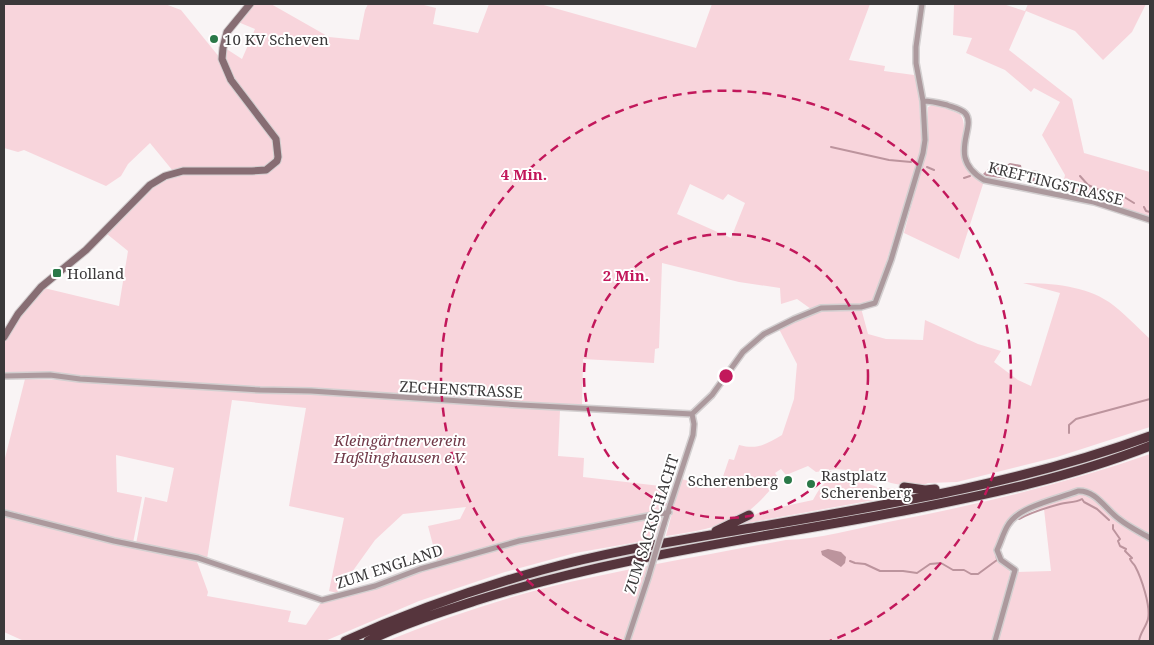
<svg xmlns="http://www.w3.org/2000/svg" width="1154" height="645" font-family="'Noto Serif',serif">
  <rect width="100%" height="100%" fill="#f9f4f5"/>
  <!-- green -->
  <path fill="#f8d5dc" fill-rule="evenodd" d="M4 4H165L181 10 220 58 275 139 276 161 266 169 173 171 150 143 128 164 121 176 106 186 24 150 18 152 4 148Z
    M255 4H271L329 37 359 40 365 10 368 4H420L436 8 433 24 478 33 489 4H540L696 48 712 4H870L849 60 885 66 884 71 914 75 921 92 919 100 922 152 874 299 861 305 811 309 797 299 781 304 780 288 739 282 662 263 659 348 655 349 654 363 583 359 582 405 309 389V392L341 396 560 410 558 456 584 458 583 477 669 487 662 509 624 520H638L663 516 655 539 575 553 505 572 419 601 325 641H24L4 632V516L73 533 196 559 208 592 207 596 291 611 288 622 306 625 322 601C339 600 356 594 372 589 394 581 416 573 438 564L428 526 460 519 466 507 403 514 375 540 337 593 329 591 344 518 289 506 306 408 232 400 207 559 136 544 145 497 167 502 174 468 116 455 117 492 142 497 133 543 4 509V462L25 379 64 380 62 373 4 375V342L33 299 44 288 119 306 128 251 107 234 152 186 166 177 184 173 274 167 280 149C263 125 224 76 225 48L242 59 255 29 238 22ZM690 184 723 200 728 194 745 203 731 238 677 214Z
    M940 4H1003L1025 11 1028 4H1146L1132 32 1103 60 1075 31 1026 11 1009 50 1072 99 1084 153 1150 172V218L1061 193 1065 175 1042 135 1060 102 1034 88 1031 92 1005 70 966 53 972 38 953 35 954 5Z
    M934 104 960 114C970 128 957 146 964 161 968 168 978 175 984 181L959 259 904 233 927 147 928 107Z
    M1023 283C1052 283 1085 286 1109 302 1122 311 1138 328 1150 339V427L1057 457 957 482 928 483 921 486H906L891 483 860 472 847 470 836 469 816 472 808 466 786 475 781 469 775 473 780 480C768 491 759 505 744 514 721 528 692 532 666 536L681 479 719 488 729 459 734 460 739 445C758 450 766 444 782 435L794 399 797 364 779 329 821 310 861 308 868 334 886 339 923 340 925 320 978 344 1001 351 994 362 1018 380 1031 386 1060 293Z
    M1150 454V641H997L1017 572 1051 571 1044 509C1030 508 1020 517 1008 522L996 550 1001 560 1009 566 1010 573 994 641H387C439 620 491 602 545 588 624 569 706 555 786 540 820 539 854 529 888 522 977 505 1064 484 1150 454Z
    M838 476 863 482 883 489 893 488 918 492 736 525 762 511 813 500C819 489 825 479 838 476Z"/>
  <!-- water -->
  <path fill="#bc949d" d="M1010 163 1021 165 1023 176 1021 181 986 176 983 174 991 166 994 164 1000 168Z
    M1030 170 1037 171 1043 176 1042 185 1032 184 1028 181Z
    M828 549 841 552 846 557 845 563 841 567 822 555 821 551Z"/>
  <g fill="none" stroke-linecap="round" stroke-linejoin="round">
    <!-- stream -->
    <path stroke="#bc949d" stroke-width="2" d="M831 147 889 160 911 162
      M927 167 934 170
      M1080 176 1088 185 1101 191 1121 195 1134 203
      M964 178 970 176
      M1144 207 1146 211 1150 212
      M1069 433V425L1076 419 1150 399
      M1019 519C1032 512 1045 508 1060 504 1067 502 1076 503 1082 499L1084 502 1097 509 1109 520
      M1113 525V529L1120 539 1118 541 1120 546 1126 549 1125 551 1132 558 1130 559C1131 562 1133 563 1135 566 1141 577 1151 606 1148 619 1146 627 1140 633 1139 641
      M850 561 855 563 865 564 880 571H903L917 573 930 564 941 563 953 570H964L971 574H978L997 560 996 552"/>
    <!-- minor casing -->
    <g stroke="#d3cfd0" stroke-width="8">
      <path id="minor" d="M923 101C932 101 939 103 947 105 952 107 961 109 965 113 978 127 945 157 984 180L1094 202 1150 220
        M4 376 50 375 80 379 260 390 311 391 521 405 692 414 712 395 743 352 764 334 794 319 821 308 861 307 875 303 891 260 923 153 925 140 923 101 916 63V47L922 4
        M4 513 114 541 198 558 322 600 375 586 420 569 519 541 669 512
        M664 524 693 435 694 424 692 414
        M627 641 648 578
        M995 641 1015 570 1001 560 997 550C1001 542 1003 533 1008 525 1019 506 1058 499 1078 491 1096 490 1106 510 1119 519 1129 527 1140 532 1150 538"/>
    </g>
    <!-- secondary casing -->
    <g stroke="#d3cfd0" stroke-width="9">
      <path id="secondary" d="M4 337 18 314 41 287 86 250 150 185 165 176 183 171H252L266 170 277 161 278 157 276 139 231 80 222 59 223 48 227 32 250 4"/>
    </g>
    <!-- motorway casing -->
    <g stroke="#d3cfd0" stroke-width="11">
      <path id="motorway" d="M904 487 925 490 935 489
        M716 531 749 515
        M345 641C409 612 474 589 542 570 610 551 681 540 751 528 886 505 1022 483 1150 436
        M368 641C403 624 441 612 478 600 617 556 761 538 903 511 987 495 1071 477 1150 446"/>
    </g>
    <!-- minor -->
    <use href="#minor" stroke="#ac999d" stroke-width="5"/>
    <!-- secondary -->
    <use href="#secondary" stroke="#876d73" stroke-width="7"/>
    <!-- motorway -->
    <use href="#motorway" stroke="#56353d" stroke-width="9"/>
    <!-- minor-bridge casing -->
    <g stroke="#d3cfd0" stroke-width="8" stroke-linecap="butt">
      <path id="minor-bridge" d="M648 578 664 524"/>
    </g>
    <!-- minor-bridge -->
    <use href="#minor-bridge" stroke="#ac999d" stroke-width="5"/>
  </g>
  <!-- distance rings -->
  <g fill="none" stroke="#c2185b" stroke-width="2.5" stroke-dasharray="9 6">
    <circle cx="726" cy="376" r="142"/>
    <path d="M622 641A285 285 0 1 1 830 641"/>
  </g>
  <!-- markers -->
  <g fill="#2a7848" stroke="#fff" stroke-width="2">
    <circle cx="214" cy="39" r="5"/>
    <rect x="52" y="268" width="10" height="10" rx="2.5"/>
    <circle cx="788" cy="480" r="5"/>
    <circle cx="811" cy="484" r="5"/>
  </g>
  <g text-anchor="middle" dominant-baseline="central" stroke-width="4" stroke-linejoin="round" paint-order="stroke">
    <!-- poi labels -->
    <g font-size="15" fill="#3b393a" stroke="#fff" text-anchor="start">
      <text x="224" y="39">10 KV Scheven</text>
      <text x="67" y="273">Holland</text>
      <text x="821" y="475">Rastplatz<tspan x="821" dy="17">Scherenberg</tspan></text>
      <text x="778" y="480" text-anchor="end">Scherenberg</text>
    </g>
    <!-- street labels -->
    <g font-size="15" fill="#3b393a" stroke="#fff">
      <text transform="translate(1056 183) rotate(14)">KREFTINGSTRASSE</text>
      <text transform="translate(461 389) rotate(3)">ZECHENSTRASSE</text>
      <text transform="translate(651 524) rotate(-72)">ZUM SACKSCHACHT</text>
      <text transform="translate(389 566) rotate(-18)">ZUM ENGLAND</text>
    </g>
    <!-- park labels -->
    <g font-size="15" font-style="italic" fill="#713a49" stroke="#fff">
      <text x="400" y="440">Kleingärtnerverein<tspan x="400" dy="17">Haßlinghausen e.V.</tspan></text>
    </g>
  </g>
  <circle cx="726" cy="376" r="8" fill="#c2185b" stroke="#fff" stroke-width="2.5"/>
  <g font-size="15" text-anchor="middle" font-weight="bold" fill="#c2185b" stroke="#fff" stroke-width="4" stroke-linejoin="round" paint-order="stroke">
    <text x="524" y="180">4 Min.</text>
    <text x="626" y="281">2 Min.</text>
  </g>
  <!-- border -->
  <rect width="1154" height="645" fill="none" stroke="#3b393a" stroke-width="10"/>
</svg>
